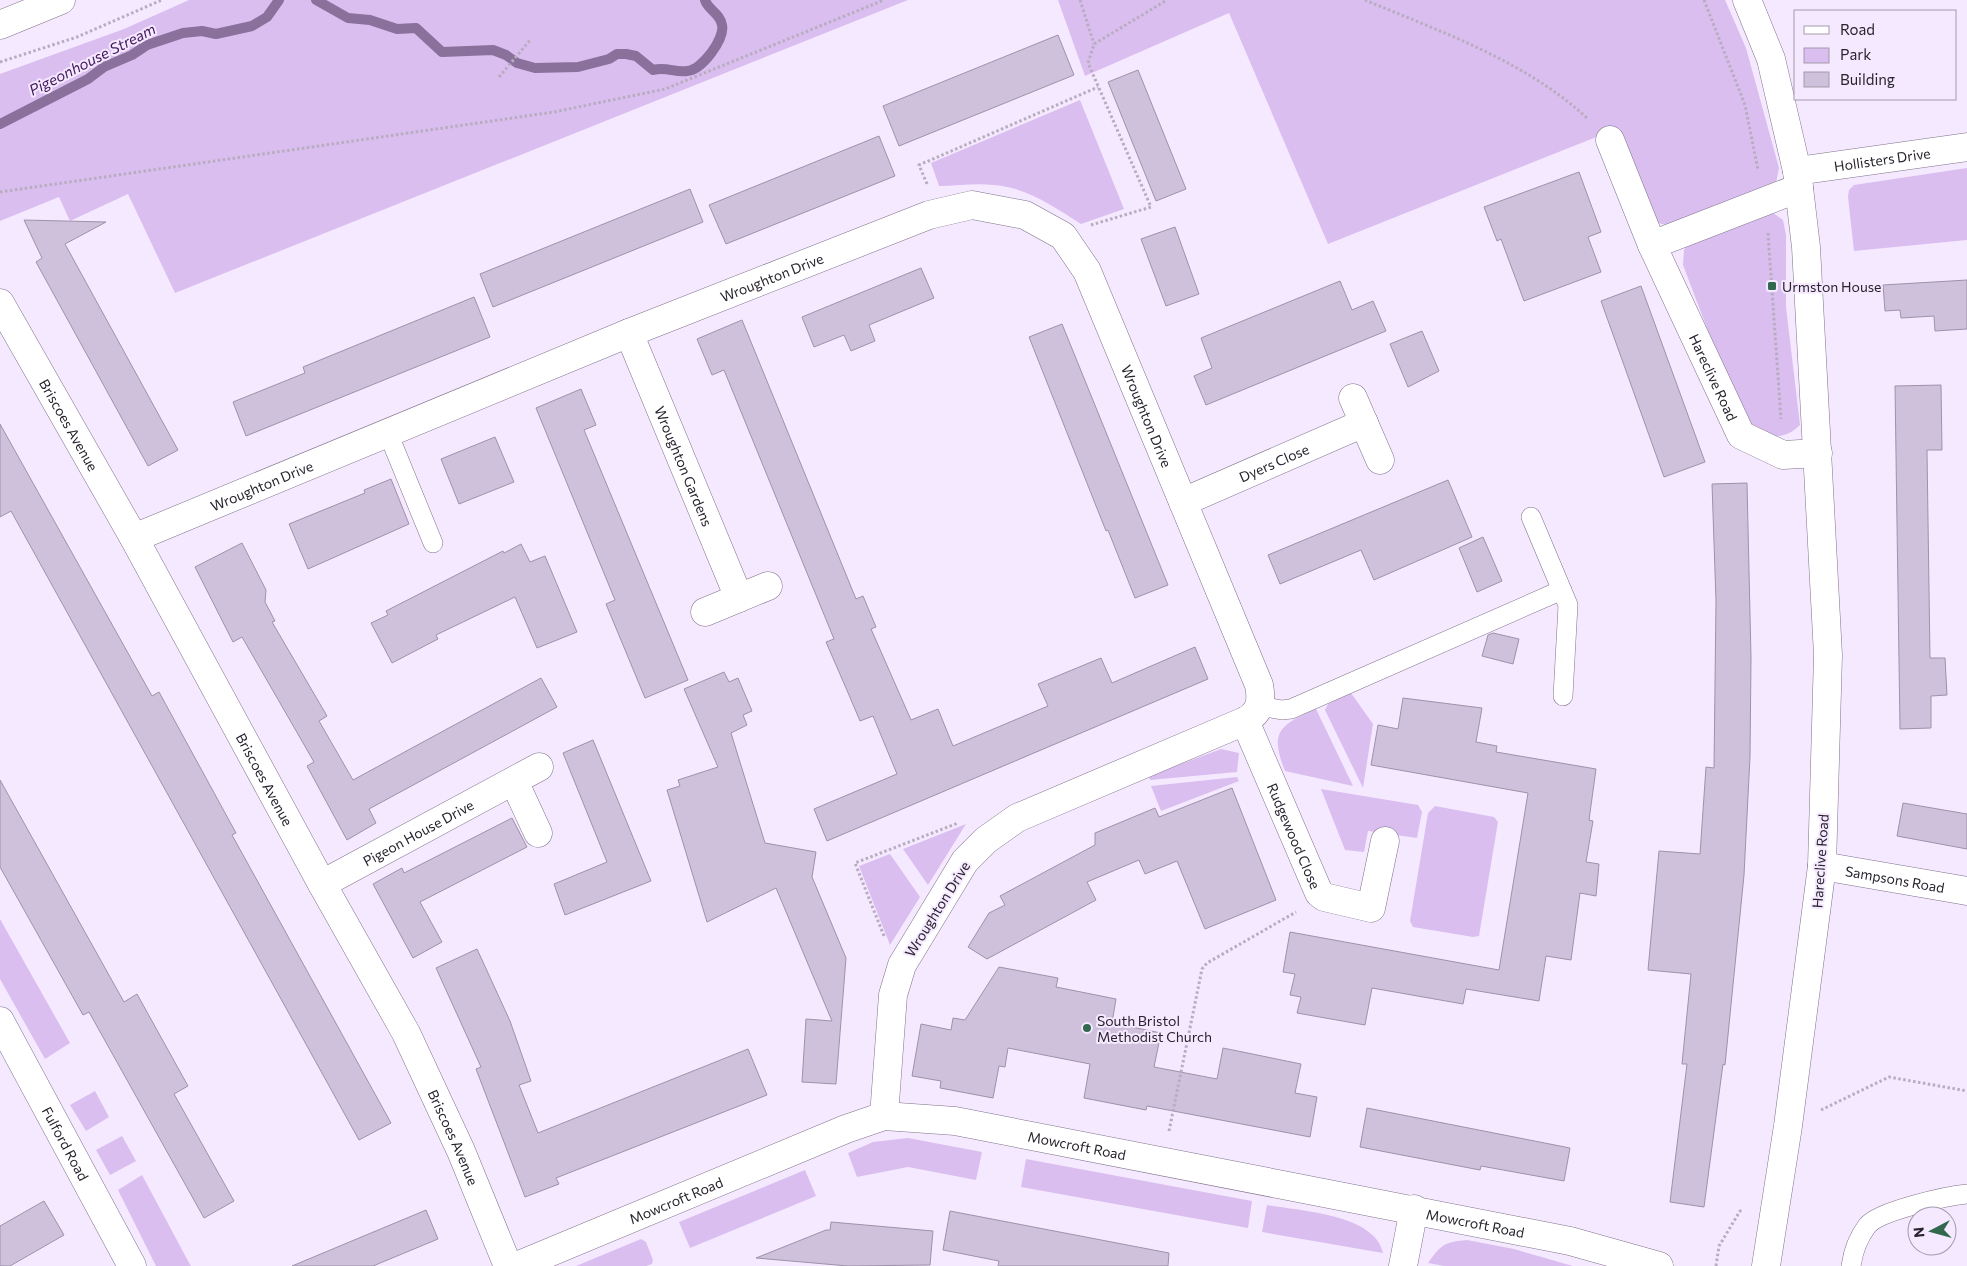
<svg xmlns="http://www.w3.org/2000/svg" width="1967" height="1266" font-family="Commissioner,sans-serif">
  <rect width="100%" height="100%" fill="#f5e9ff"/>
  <!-- green -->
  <path fill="#dabef0" d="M189 0H908L175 293 128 194 70 221 59 197 0 221V74L124 29Z
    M1058 0H1725L1746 48 1779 168 1776 183 1666 225 1654 222 1614 130 1328 244 1229 13 1085 76Z
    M1080 100 1124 209 1081 224C1053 206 1026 187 993 185 976 183 957 186 939 186L931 163Z
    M1967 168V240L1854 251 1848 197 1849 190 1854 185Z
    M1769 210 1783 220 1786 235V307L1800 425C1781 444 1763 435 1743 423L1683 265 1684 250 1692 238Z
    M1351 693 1373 724 1363 788 1325 710 1328 704Z
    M1316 709 1353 786 1285 771C1269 731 1280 725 1316 709Z
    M1221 749 1239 753 1237 772 1150 780 1149 776Z
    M1237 777 1239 781 1161 811 1151 786Z
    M1321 789 1418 805 1422 812 1417 838 1368 831 1364 852 1345 850Z
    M1435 806 1494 817 1498 822 1479 936 1473 937 1413 927 1410 921 1428 813Z
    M966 824 928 885 903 849Z
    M890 854 920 897 890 945 859 866Z
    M0 919 70 1043 45 1059 0 979Z
    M95 1091 109 1117 86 1131 70 1105Z
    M122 1136 136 1161 110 1175 96 1150Z
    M908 1138 982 1152 976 1180 908 1167 857 1177 848 1153 873 1142Z
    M1026 1159 1252 1201 1248 1228 1021 1187Z
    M805 1170 816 1196 690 1248 679 1222Z
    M142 1175 187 1259 191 1266H156L118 1190Z
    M1267 1205C1300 1211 1375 1214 1383 1253L1262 1232Z
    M641 1239 646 1242 653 1260 652 1264 646 1266H576Z
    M1467 1240 1514 1249 1573 1266H1444L1428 1263C1441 1245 1444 1242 1467 1240Z"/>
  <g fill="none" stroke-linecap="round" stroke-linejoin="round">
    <!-- stream -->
    <path stroke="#89719c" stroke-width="10" d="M316 0 348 18 370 20 397 29 416 28 442 52 493 50 506 55 517 63 535 68 578 67 609 59 617 54H626L636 56 653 70C666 66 675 73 687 71 702 70 725 39 722 25 720 13 708 10 705 0
      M0 124 88 79 104 67 132 55 147 45 183 33 202 31 216 34 252 26 267 17 279 0"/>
  </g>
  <!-- building -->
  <path fill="#cfc0db" stroke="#9f91aa" d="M1058 35 1074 75 899 146 883 106Z
    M1138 70 1186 189 1156 201 1108 82Z
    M879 136 895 176 726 244 709 205Z
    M1579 172 1601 232 1588 237 1601 272 1524 301 1501 239 1497 241 1484 207Z
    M690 189 703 222 493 307 480 274Z
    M24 220 106 222 65 244 178 450 148 466 36 262 42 258Z
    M1175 227 1199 294 1166 306 1141 239Z
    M921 268 934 298 869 325 875 341 851 351 844 335 814 347 802 317Z
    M1967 280V329L1935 331 1934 316 1901 318 1900 310 1885 311 1883 285Z
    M1340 281 1352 310 1373 301 1386 331 1206 405 1194 376 1212 368 1201 338Z
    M1641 286 1705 462 1664 477 1601 301Z
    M474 297 490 337 246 436 233 402 305 373 303 367Z
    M742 320 856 599 863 596 876 627 871 629 911 720 938 709 953 746 1048 706 1038 684 1101 658 1112 683 1195 647 1208 679 827 841 814 809 897 774 873 716 860 721 849 695 826 642 834 639 724 370 712 375 697 339Z
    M1062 324 1168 585 1135 598 1108 530 1106 531 1029 337Z
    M1422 331 1439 371 1408 387 1390 344Z
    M1941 385 1942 450H1927L1930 658H1945L1947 695 1931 696V728L1900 729 1895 386Z
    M581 389 596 425 584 430 688 680 645 698 606 604 615 600 536 408Z
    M0 424 152 696 159 692 236 833 232 835 391 1123 359 1140 11 511 0 517Z
    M495 437 514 482 459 504 441 459Z
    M391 479 409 524 308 569 289 524 365 493 364 490Z
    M1448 480 1472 537 1374 580 1361 550 1280 584 1268 555Z
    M1747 483 1751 658 1750 757 1744 875 1725 1065 1723 1064 1704 1207 1670 1202 1687 1064H1682L1691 974 1648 970 1659 851 1700 854 1706 767 1714 768 1716 601 1712 484Z
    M1483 537 1502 581 1477 592 1459 548Z
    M242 543 266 590 265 602 275 621 272 622 327 716 319 721 353 780 541 678 557 707 369 809 376 823 347 840 307 766 314 762 242 637 233 642 195 567Z
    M521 544 530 562 545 556 577 632 537 648 515 597 436 635 438 639 392 663 371 623 388 615 386 611 503 551 504 553Z
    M1493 633 1519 639 1513 664 1482 656 1488 635Z
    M724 672 729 682 738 678 752 711 743 715 747 725 731 733 765 843 816 852 812 877 846 958 836 1084 802 1082 806 1019 832 1021 776 888 707 922 667 790 680 786 678 780 718 767 684 689Z
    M1403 698 1482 708 1476 742 1497 746 1496 752 1596 769 1589 820 1593 821 1586 862 1599 864 1596 896 1580 893 1571 960 1546 956 1539 1001 1466 989 1463 1004 1372 988 1365 1025 1297 1013 1301 997 1290 995 1295 974 1283 972 1290 932 1499 970 1528 793 1371 765 1378 725 1398 729Z
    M593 740 651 881 565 915 554 884 607 862 563 753Z
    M0 780 124 1002 137 994 188 1086 174 1094 234 1201 204 1218 89 1012 83 1015 0 867Z
    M1232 788 1276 900 1205 929 1177 861 1145 874 1139 860 1087 882 1096 900 987 959 968 947 989 913 1005 905 1000 896 1095 845V833L1155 808 1159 817Z
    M1903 803 1967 814V849L1897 836Z
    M512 818 527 847 420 902 442 942 413 958 373 884 402 868 404 873Z
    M477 949 510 1021 531 1081 519 1085 538 1133 748 1049 767 1095 556 1178 559 1184 525 1197 476 1069 481 1067 436 968Z
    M999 967 1058 978 1056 987 1116 999 1112 1023 1161 1033 1154 1067 1217 1079 1223 1048 1301 1064 1295 1093 1317 1097 1310 1137 1147 1106 1146 1110 1084 1098 1090 1064 1008 1048 1005 1067 999 1066 993 1098 940 1088 941 1081 912 1076 921 1024 951 1030 953 1018 965 1020Z
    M1367 1108 1570 1148 1564 1181 1481 1166 1480 1170 1360 1147Z
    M44 1201 64 1235 10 1266H0V1226Z
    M426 1210 438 1239 373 1266H292Z
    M950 1211 1169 1253 1168 1266H998L999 1261 943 1250Z
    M831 1222 933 1231 930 1265 848 1266 756 1258 826 1230H830Z"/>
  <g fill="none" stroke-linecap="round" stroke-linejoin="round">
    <!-- service casing -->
    <g stroke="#7f728a" stroke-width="20">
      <path id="service" d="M388 433 433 543
        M1531 517 1568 605 1563 696
        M1260 706 1282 710 1291 709 1562 590
        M1851 1266C1853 1252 1858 1238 1867 1226 1878 1211 1947 1196 1967 1194"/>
    </g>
    <!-- minor casing -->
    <g stroke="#7f728a" stroke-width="29">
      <g id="minor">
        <path d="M1747 0 1771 59 1797 171 1806 247 1828 655 1822 866 1788 1126 1766 1266"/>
        <path d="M0 25 61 0"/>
        <path id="s1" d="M1610 140 1652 245 1741 435 1783 455 1818 453"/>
        <path id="s2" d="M1797 171 1967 147"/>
        <path d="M1652 245 1799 188"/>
        <path id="s3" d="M0 303 134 538 322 884 406 1033 461 1151 508 1266"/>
        <path id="s4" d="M629 333 739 598"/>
        <path d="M1353 398 1380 460"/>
        <path id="s5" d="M1183 502 1364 423"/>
        <path id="s6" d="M134 538 629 333 929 215 972 205 1025 215 1063 236 1087 271 1259 685C1262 701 1261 712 1245 721L1017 818 986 840 965 861 902 965 893 995 884 1116"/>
        <path d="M705 612 768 586"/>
        <path id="s7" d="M1245 721 1319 893 1324 897 1371 908 1385 841"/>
        <path d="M514 781 538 833"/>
        <path id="s8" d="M1822 866 1967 891"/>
        <path id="s9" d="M322 884 539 767"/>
        <path id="s10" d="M0 1021 132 1266"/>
        <path id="s11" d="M517 1266 846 1129 884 1116 955 1121 1570 1241 1659 1266"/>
        <path d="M1403 1266 1414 1209"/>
      </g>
    </g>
    <!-- path -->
    <path stroke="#b7adbf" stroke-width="3" stroke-dasharray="2.5 2.5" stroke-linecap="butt" d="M1080 0 1094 44
      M1365 0C1441 32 1526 61 1588 119
      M1704 0 1745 105 1758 170
      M0 62 77 37 162 0
      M499 77 531 39
      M927 184 919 165 1098 87
      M0 192 554 112 665 89 884 0
      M1091 225 1151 207 1088 63 1094 44 1167 0
      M1768 233 1781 419
      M884 936 855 863 958 823
      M1821 1110 1889 1077 1967 1091
      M1169 1131 1202 969 1207 963 1296 912
      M1716 1266 1719 1246 1740 1211 1743 1212"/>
    <!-- service -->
    <use href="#service" stroke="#fff" stroke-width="19"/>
    <!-- minor -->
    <use href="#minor" stroke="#fff" stroke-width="28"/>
  </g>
  <!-- markers -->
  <g fill="#32684d" stroke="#f5e9ff" stroke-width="2">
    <rect x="1767" y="281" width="10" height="10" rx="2.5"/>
    <circle cx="1087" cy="1028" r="5"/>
  </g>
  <g text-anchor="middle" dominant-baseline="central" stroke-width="4" stroke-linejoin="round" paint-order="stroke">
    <!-- street labels -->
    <g font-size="14" fill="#28232d" stroke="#f5e9ff">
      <text stroke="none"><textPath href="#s2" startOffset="86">Hollisters Drive</textPath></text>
      <text stroke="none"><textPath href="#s6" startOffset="689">Wroughton Drive</textPath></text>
      <text stroke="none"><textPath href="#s1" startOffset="259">Hareclive Road</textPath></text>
      <text stroke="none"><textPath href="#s6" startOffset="1199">Wroughton Drive</textPath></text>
      <text stroke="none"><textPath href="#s3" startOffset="140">Briscoes Avenue</textPath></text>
      <text stroke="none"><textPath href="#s5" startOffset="99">Dyers Close</textPath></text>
      <text stroke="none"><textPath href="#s4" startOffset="144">Wroughton Gardens</textPath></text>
      <text stroke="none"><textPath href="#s6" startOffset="138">Wroughton Drive</textPath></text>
      <text stroke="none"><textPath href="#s3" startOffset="545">Briscoes Avenue</textPath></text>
      <text stroke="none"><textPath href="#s9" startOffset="109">Pigeon House Drive</textPath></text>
      <text stroke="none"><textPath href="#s7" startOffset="125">Rudgewood Close</textPath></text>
      <text transform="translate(1820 861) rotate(-86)">Hareclive Road</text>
      <text stroke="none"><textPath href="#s8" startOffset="74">Sampsons Road</textPath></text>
      <text transform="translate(937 909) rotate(-58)">Wroughton Drive</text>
      <text stroke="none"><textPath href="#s3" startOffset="950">Briscoes Avenue</textPath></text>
      <text stroke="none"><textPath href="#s10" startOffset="139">Fulford Road</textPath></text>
      <text stroke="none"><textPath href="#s11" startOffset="592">Mowcroft Road</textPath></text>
      <text stroke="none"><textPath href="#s11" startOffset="172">Mowcroft Road</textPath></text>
      <text stroke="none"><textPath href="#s11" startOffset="998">Mowcroft Road</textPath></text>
    </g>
    <!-- poi labels -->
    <g font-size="14" fill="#28232d" stroke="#f5e9ff" text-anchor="start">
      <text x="1782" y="286">Urmston House</text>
      <text x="1097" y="1020">South Bristol<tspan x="1097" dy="16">Methodist Church</tspan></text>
    </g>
    <!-- water labels -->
    <g font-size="15" font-style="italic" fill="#41165a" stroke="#f5e9ff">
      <text transform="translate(92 59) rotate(-27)">Pigeonhouse Stream</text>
    </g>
  </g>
  <!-- legend -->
  <rect x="1794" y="10" width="162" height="90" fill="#f5e9ff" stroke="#a39aab"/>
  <rect x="1804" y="26" width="25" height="8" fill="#ffffff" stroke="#a39aab"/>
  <text x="1840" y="35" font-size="15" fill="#28232d">Road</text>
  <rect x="1804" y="48" width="25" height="15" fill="#dabef0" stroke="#a39aab"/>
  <text x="1840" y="60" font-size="15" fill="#28232d">Park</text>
  <rect x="1804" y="72" width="25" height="15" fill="#cfc0db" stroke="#a39aab"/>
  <text x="1840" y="85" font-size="15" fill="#28232d">Building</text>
  <!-- north arrow -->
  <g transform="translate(1932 1231) rotate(264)"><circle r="24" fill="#f5e9ff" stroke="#a39aab"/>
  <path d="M0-4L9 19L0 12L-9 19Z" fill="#32684d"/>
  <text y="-8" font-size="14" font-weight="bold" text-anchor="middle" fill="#28232d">N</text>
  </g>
</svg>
